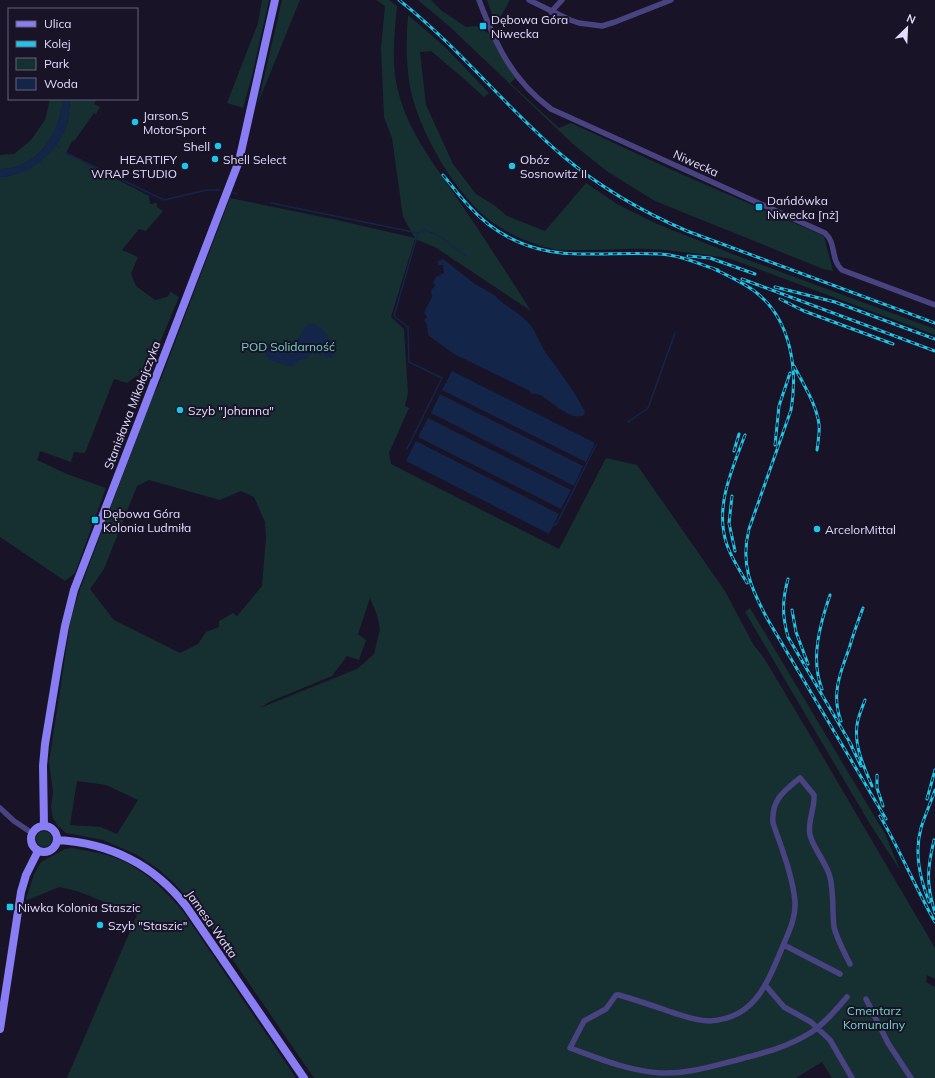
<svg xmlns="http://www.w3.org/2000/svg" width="935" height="1078" font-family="Mulish,sans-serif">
  <rect width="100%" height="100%" fill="#181327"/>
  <!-- green -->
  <path fill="#163031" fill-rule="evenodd" d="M262 0H269L252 76 243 108 227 103 258 23Z
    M282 0H300L258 103Z
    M376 0H389L397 6C395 29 392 52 395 75 402 126 434 163 461 204 485 239 508 275 531 311L435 247 415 239 391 317 404 329 408 393 405 406 409 408 389 453 391 464 559 549 606 458 637 465 725 591 753 644 764 658 810 735 935 948V979L927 975 926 982 935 987V1078H832L822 1062 796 1078H314L202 915 173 882 158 869 137 855 103 840 66 833 58 826 53 818 51 807 53 792 49 762 71 618 79 592 151 400 159 384 230 198 337 220 415 238 403 217 392 138 384 117 381 48 385 6ZM149 480 220 500 241 491 254 497 265 522 266 538 262 586 237 616 233 613 219 621V627L206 632 198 644 180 653 114 620 90 589 104 569 137 486ZM370 598 377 615 380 629 374 654 357 669 260 708 269 702 332 676 347 656 359 660 366 640 358 634ZM77 781 106 785 138 800 117 834 101 827 70 825Z
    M418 0H431L442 11 466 27 476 26 490 34 516 78 510 83 559 128 571 123 672 170 824 236 833 271 823 269 655 201 608 172 574 145 449 26Z
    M487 0H510L496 25Z
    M408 15 445 47 489 93 484 97 463 78 431 51 420 52 426 105 453 164 476 194 494 205 507 216 545 231 586 183 617 204 657 224 735 255 935 329V335L731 259 721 257C697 254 673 250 649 249 627 248 604 250 582 250 574 250 566 251 558 250 534 245 512 236 492 222 456 196 418 130 410 87 406 64 406 39 408 15Z
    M50 99H63C61 132 37 170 0 169V155L14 154 31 140 45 120Z
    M70 99H96L94 104 100 107 96 114 94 113 75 140 72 141 66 153 149 196 150 204 157 203V207L163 211 146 231 139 229 122 250 138 257 131 274 136 286 155 300 167 297 171 292 179 297 148 371 135 377 127 383 114 379 85 453 74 452 71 462 40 451 37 460 67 474 106 488 75 573 65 581 0 537V177C29 176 58 151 67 124 69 116 69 107 70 99Z
    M750 608 885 834 900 870 870 824 745 612Z
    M36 839a8 8 0 1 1 16 0a8 8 0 1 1-16 0Z
    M73 848C85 851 98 852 110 856 139 865 162 887 182 910L296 1078H67L137 915 77 891 59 887 28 900 26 899 34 874 41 862 65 849Z"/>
  <!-- water -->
  <path fill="#14254a" d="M63 99H70C69 107 69 116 67 124 58 152 30 176 0 177V169C37 170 61 132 63 99Z
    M443 259 475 284 496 296 498 299C509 308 523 315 531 326 537 334 540 344 546 353 560 372 574 390 585 412L584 415C571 422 551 401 540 395 537 394 534 394 530 393V391L454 354 428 335 427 325 424 320 427 317 424 312 429 303 432 297 431 291 435 285 433 282 436 277 444 273 443 265H438V261Z
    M313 323C324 328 334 342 335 354L331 358 323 355 311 354 306 359 300 360 293 366H288L268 359 263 349 265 345C272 344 277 347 284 348 295 349 301 332 307 325Z
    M452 371 595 443 586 462 442 390Z
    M440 394 583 466 574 486 431 413Z
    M428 418 571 490 561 509 418 437Z
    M416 441 559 514 549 534 406 461Z"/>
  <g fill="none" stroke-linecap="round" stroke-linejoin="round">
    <!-- stream -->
    <path stroke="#14254a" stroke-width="1.5" d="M54 144 59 148
      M66 153 164 200 207 190H220
      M233 193 237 194
      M271 203 418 233 425 230 441 237 466 256
      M628 422 648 408 675 333
      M407 449 442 378 409 362 408 327 394 316 418 233
      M554 524 556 525 596 445"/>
    <!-- street -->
    <path stroke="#494381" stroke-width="5.5" d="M479 0C496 45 511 79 551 109L825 233C837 244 830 259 842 270L935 305
      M529 0 570 20 579 23 602 26 615 22 671 0
      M551 12 562 0
      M0 808 14 821 32 833
      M784 945 840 974
      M766 986 784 1007 811 1022 830 1040 852 1078
      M847 997C836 1010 824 1024 810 1033 786 1048 760 1054 733 1061 709 1067 686 1074 661 1073 629 1071 600 1059 570 1048L584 1021 606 1009 616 995H619C636 1000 654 1006 671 1012 684 1016 696 1021 710 1021 755 1018 767 984 782 948 788 933 796 919 795 902 793 876 781 847 773 823 771 800 784 791 800 778L814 795C815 809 807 822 810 835 814 850 826 862 830 877 834 893 832 910 834 927 837 939 844 952 850 964
      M866 999 888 1043 911 1078"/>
    <!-- secondary -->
    <path stroke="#887df2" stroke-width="8" d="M31 839a13 13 0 1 1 26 0a13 13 0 1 1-26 0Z
      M44 826 43 766 45 744 58 665 65 626 74 590 239 161 275 0
      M57 840C111 843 153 864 186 906L304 1078
      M0 1029 21 892 26 875 38 851"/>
    <!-- rail casing -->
    <g stroke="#1cc6e8" stroke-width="3">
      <path id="rail" d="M399 0C459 47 506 108 564 157 601 188 643 212 687 231L935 323
        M443 175C457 192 470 210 488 224 544 267 596 250 660 254 680 255 699 264 718 270
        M688 256 710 258 755 274
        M712 268C728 276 745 283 758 294 791 321 798 370 791 410L749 529C740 564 751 589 768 620L886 819
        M742 279 935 351
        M775 287 835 302 935 339
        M780 299 804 311 893 344
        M794 366C803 384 816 403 819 424 820 433 818 441 817 450
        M745 435C732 470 714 507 727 545 732 559 740 571 747 583
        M775 445 779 406 790 373
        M734 451 739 434
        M732 496 729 523 735 551
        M788 579C782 601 782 615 788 637L852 746
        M792 610 796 632 808 664
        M822 689C810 659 820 624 830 595
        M865 700C862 708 858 717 857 725 854 746 864 767 872 786
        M841 721C831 695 840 673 849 649 853 635 858 621 863 608
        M849 741 861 766
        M877 775V788L883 806
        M927 799 935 770
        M880 816C900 850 915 887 935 922
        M934 840C927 870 926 883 935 913
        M929 902C920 878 914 853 921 828 925 815 931 802 935 790"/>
    </g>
    <!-- rail -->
    <use href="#rail" stroke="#181327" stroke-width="1.5" stroke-dasharray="4.5" stroke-linecap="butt"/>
  </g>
  <!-- markers -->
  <g fill="#1cc6e8" stroke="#181327" stroke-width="1.5">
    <rect x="479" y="22" width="8" height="8" rx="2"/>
    <circle cx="135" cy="122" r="4"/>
    <circle cx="218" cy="146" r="4"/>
    <circle cx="215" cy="159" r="4"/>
    <circle cx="185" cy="166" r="4"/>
    <circle cx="512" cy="166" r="4"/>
    <rect x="755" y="203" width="8" height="8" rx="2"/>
    <circle cx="180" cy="410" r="4"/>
    <rect x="91" y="516" width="8" height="8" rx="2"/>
    <circle cx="817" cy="529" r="4"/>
    <rect x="6" y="903" width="8" height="8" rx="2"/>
    <circle cx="100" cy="925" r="4"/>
  </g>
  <g text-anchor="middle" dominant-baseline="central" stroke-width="4" stroke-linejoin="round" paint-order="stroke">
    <!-- poi labels -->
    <g font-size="12" fill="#e2dcfc" stroke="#181327" text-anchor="start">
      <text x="491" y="19">Dębowa Góra<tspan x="491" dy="14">Niwecka</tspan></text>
      <text x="143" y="115">Jarson.S<tspan x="143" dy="14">MotorSport</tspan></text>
      <text x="210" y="146" text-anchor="end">Shell</text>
      <text x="177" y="159" text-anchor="end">HEARTIFY<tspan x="177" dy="14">WRAP STUDIO</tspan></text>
      <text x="223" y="159">Shell Select</text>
      <text x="520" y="159">Obóz<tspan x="520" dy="14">Sosnowitz II</tspan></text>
      <text x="767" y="200">Dańdówka<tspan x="767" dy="14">Niwecka [nż]</tspan></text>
      <text x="188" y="410">Szyb "Johanna"</text>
      <text x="103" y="513">Dębowa Góra<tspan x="103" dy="14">Kolonia Ludmiła</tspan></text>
      <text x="825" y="529">ArcelorMittal</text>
      <text x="18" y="907">Niwka Kolonia Staszic</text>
      <text x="108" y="925">Szyb "Staszic"</text>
    </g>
    <!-- street labels -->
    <g font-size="12" fill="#e2dcfc" stroke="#181327">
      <text transform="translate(696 163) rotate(24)">Niwecka</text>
      <text transform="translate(132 405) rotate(-69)">Stanisława Mikołajczyka</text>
      <text transform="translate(212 924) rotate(55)">Jamesa Watta</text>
    </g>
    <!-- park labels -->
    <g font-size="12" fill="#6fd5c3" stroke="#181327">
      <text x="288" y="346">POD Solidarność</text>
      <text x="874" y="1010">Cmentarz<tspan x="874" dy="14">Komunalny</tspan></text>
    </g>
  </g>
  <!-- legend -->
  <rect x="8" y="8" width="130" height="92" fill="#181327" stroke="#69637c"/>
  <rect x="16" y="21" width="20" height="6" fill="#887df2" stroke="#69637c"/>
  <text x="44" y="28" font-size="12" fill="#e2dcfc">Ulica</text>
  <rect x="16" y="41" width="20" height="6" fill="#1cc6e8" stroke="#69637c"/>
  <text x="44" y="48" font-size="12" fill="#e2dcfc">Kolej</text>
  <rect x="16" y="58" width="20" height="12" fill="#163031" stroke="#69637c"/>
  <text x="44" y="68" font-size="12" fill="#e2dcfc">Park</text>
  <rect x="16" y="78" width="20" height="12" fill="#14254a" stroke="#69637c"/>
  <text x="44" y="88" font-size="12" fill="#e2dcfc">Woda</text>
  <!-- north arrow -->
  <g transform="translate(907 28) rotate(24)" stroke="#181327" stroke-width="3" paint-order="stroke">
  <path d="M0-3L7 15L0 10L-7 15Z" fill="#e2dcfc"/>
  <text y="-6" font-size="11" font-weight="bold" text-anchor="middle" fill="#e2dcfc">N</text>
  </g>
</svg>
